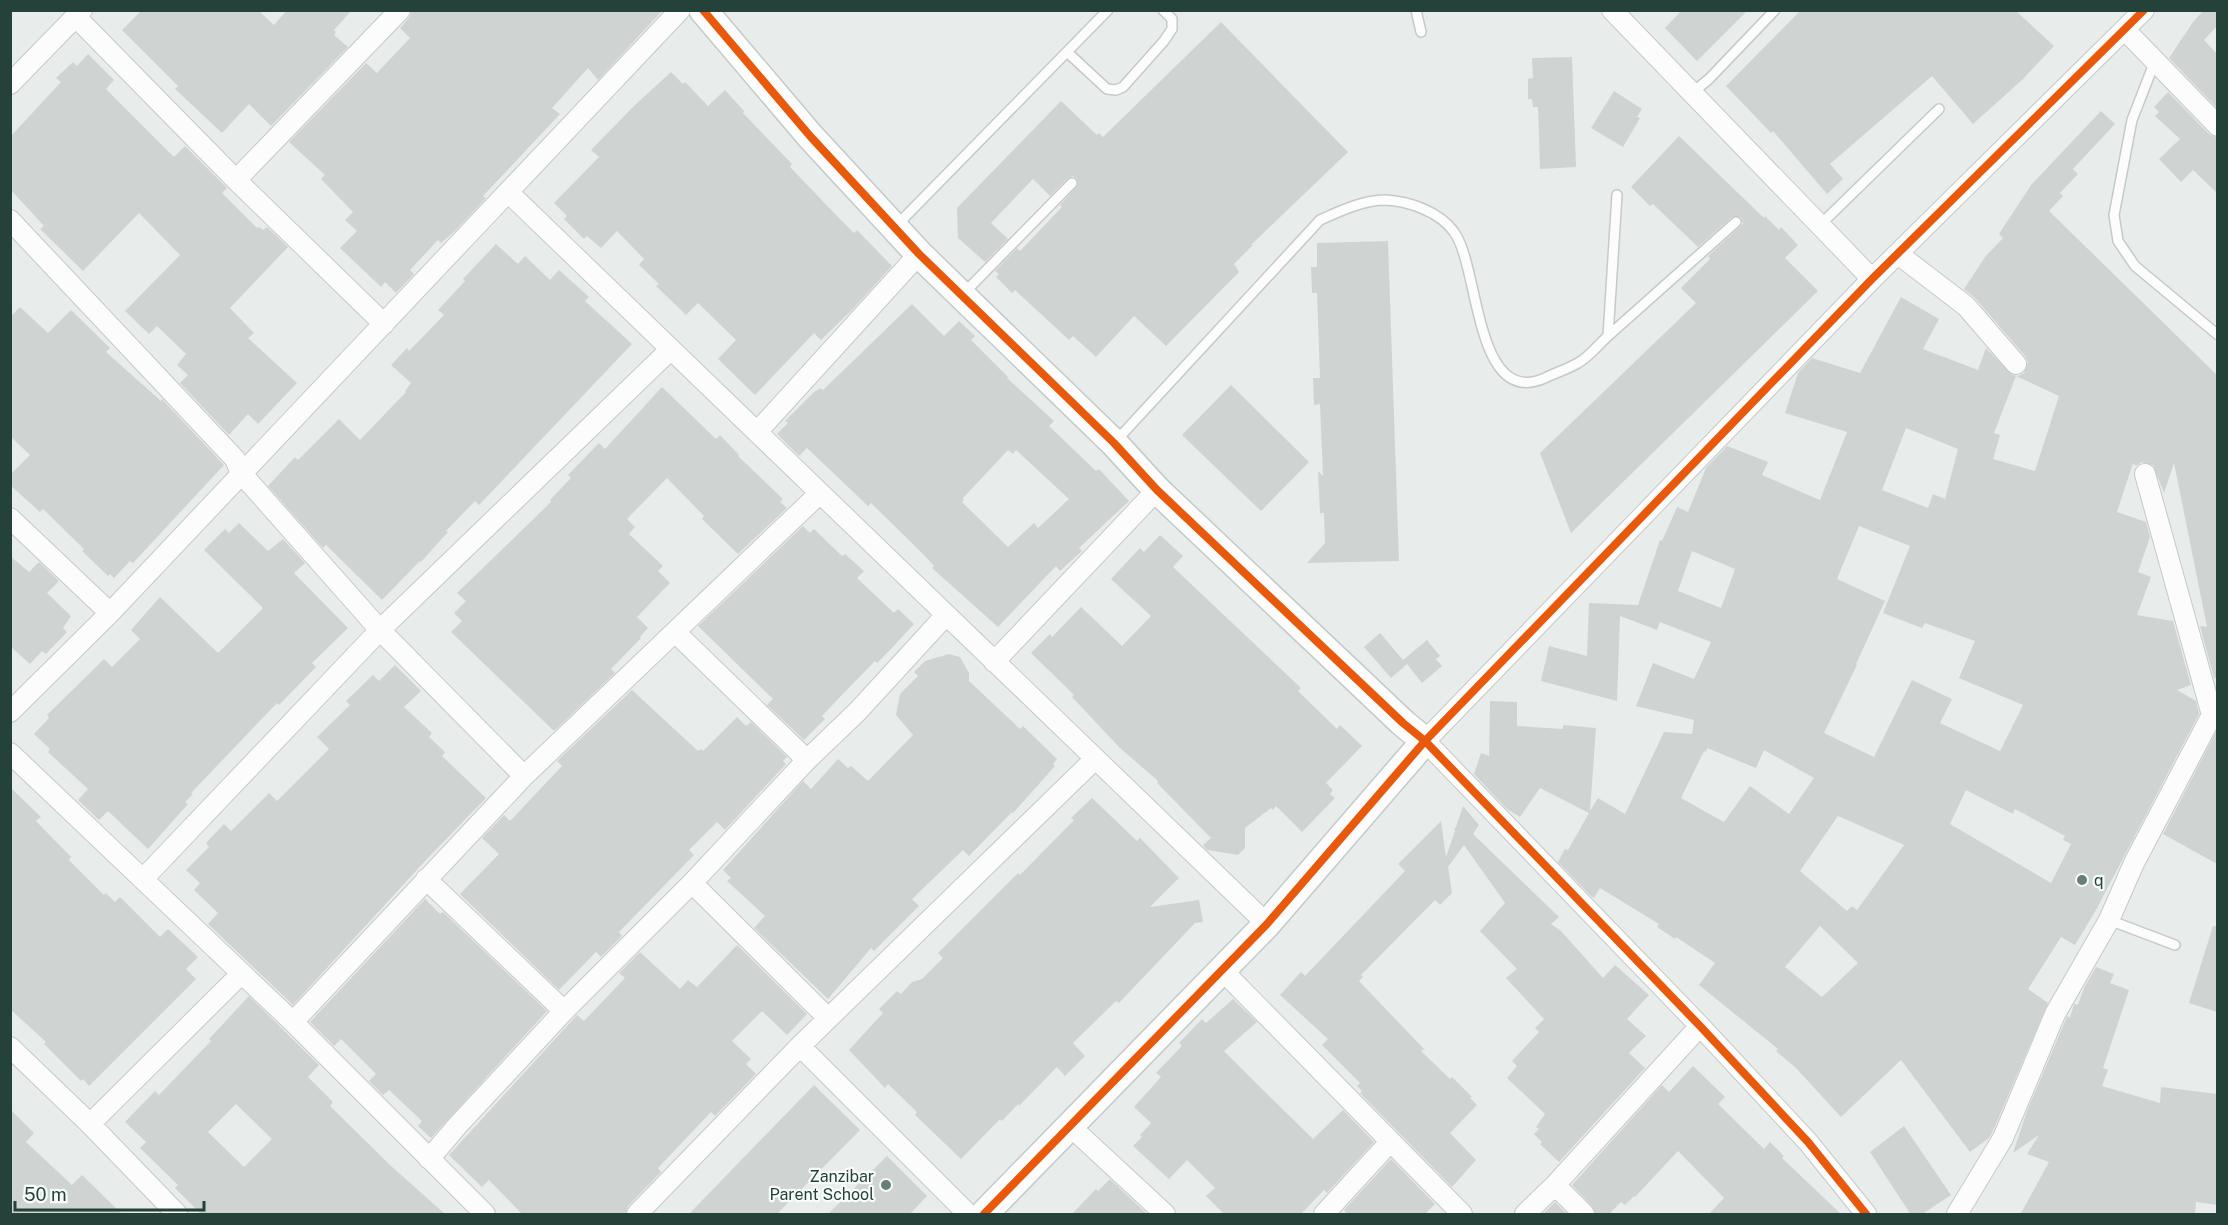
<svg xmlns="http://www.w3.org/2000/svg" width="2228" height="1225" font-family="'Public Sans',sans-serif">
  <rect width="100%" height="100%" fill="#e8edeb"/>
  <!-- building -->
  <path fill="#cfd4d2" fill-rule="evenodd" d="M142 10H258L274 25 287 10H352L334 30 336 32 334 35 348 47 271 126 249 104 222 133 175 89 178 86 122 30Z
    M412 10H663L598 80 588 68 552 108 560 114 483 196 486 198 455 231 441 243 438 240 410 270 414 274 396 293 385 282 381 287 340 248 357 231 345 220 353 212 321 179 325 175 289 142 366 63 377 73 410 38 400 28 409 18Z
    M1682 10H1748L1697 61 1665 28Z
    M1801 10H2015L2054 46 2022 80 1973 124 1932 76 1830 164 1843 179 1827 194 1773 131 1771 133 1726 86Z
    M2204 10H2217V26L2204 40 2217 54V108L2169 58 2193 22Z
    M1221 22 1348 152 1251 245H1253L1234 264 1239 272 1166 346 1134 316 1096 357 1073 336 1069 340 1015 290 1012 293 996 277 999 274 995 271 1017 248 1020 251 1062 207 1060 205 1078 185 1077 179 1073 176 1068 178 1050 196 1033 179 991 223 1008 239 985 262 958 238 957 208 1061 101 1097 135 1099 133 1103 137Z
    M88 54 114 80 106 89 174 157 185 146 227 188 222 193 257 228 259 227 263 230 267 227 288 247 230 308 254 333 248 338 297 383 258 424 248 414 229 435 180 383 188 375 177 365 186 354 157 326 149 334 125 311 180 255 139 213 83 271 40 229 44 226 10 189V137L61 82 56 78 73 62 77 66Z
    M1572 57 1576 167 1540 169 1538 107H1533L1532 99H1528V79L1533 78 1532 58Z
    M671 72 683 84 685 82 708 106 725 90 744 111 743 113 792 164 790 167 838 217 854 233 857 230 892 266 853 309 821 340 814 333 755 395 718 359 736 340 698 303 686 315 656 286 659 284 639 265 644 259 617 231 601 248 587 236 584 239 564 219 567 216 554 203 599 157 591 150 635 105Z
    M1614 91 1642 109 1637 117 1640 118 1623 147 1591 128Z
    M2168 92 2209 134 2217 138V193L2193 170 2181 182 2159 159 2180 139 2155 116 2159 112 2154 107Z
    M2101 111 2115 124 2073 169 2078 174 2060 193 2063 196 2049 211 2217 375V678H2214L2200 626 2207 627 2174 463 2164 493 2153 465 2142 462 2136 466 2133 463 2117 512 2146 522 2150 537 2138 572 2151 577 2137 615 2173 621 2191 685 2177 690 2196 701 2199 714 2096 910 2075 945 2061 937 2028 989 2048 1003 1992 1133 1989 1138 1970 1152 1901 1060 1841 1117 1796 1068 1776 1051 1778 1049 1699 985 1715 963 1676 937 1675 939 1657 927 1659 924 1600 888 1594 898 1591 896 1558 862 1565 849 1568 850 1589 813 1540 788 1520 817 1507 809 1474 774 1481 753 1489 756 1490 701 1517 702V726L1563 729V725L1596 728 1590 811 1598 798 1625 814 1664 732 1692 734 1694 720 1636 706 1653 663 1694 679 1711 642 1660 622 1657 630 1620 616 1617 701 1541 681 1549 646 1587 656 1589 603 1638 605 1660 540 1662 541 1677 507 1688 512 1706 468 1727 446 1768 462 1762 475 1820 500 1847 432 1785 413 1798 373 1812 358 1860 373 1901 297 1939 319 1923 349 1978 370 1986 348 2012 375 2018 376 2024 373 2028 362 2025 356 1975 298 1964 289 1985 257 2003 238 1999 234 2031 185ZM2016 376 2059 396 2035 471 1993 459 2000 435 1994 433ZM1906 428 1958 449 1945 499 1933 494 1928 508 1882 490ZM1859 526 1910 546 1883 613 1922 628 1925 623 1975 641 1959 678 2023 705 2000 751 1940 723 1952 699 1912 680 1874 757 1824 733 1857 665 1856 664 1885 601 1837 579ZM1692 551 1735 569 1721 608 1678 591ZM1707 748 1756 768 1764 750 1814 778 1789 814 1750 786 1724 822 1681 798 1704 751 1706 752ZM1966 790 2013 814 2015 809 2065 836 2063 840 2071 844 2051 883 1950 824ZM1838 816 1904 845 1857 910 1852 906 1847 911 1800 871ZM1820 926 1858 963 1822 997 1785 967Z
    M1679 136 1764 218 1765 216 1779 230 1781 227 1798 245 1785 258 1818 291 1571 533 1540 453 1696 303 1681 288 1710 259 1708 256 1743 224 1741 217H1732L1698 247 1653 204 1650 206 1631 187Z
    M1388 241 1399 561 1307 563 1325 543 1324 513H1320L1318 471 1323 476 1320 404 1314 405 1313 378H1320L1317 293H1312L1311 267H1317V243Z
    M496 244 518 264 525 256 550 280 559 270 589 297 585 301 632 344 479 505 475 501 446 531 448 532 421 562 420 561 382 600 326 545 323 548 268 486 295 457 298 460 339 419 360 440 406 392 405 391 411 383 391 365 407 348 409 351 444 315 438 310 465 281 463 279Z
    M912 304 944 336 959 321 975 336 971 340 1008 377 1007 378 1054 421 1049 426 1096 471 1099 469 1129 501 1079 548 1082 551 1060 571 1056 566 998 627 932 568 934 566 923 554 871 503 868 506 807 448 799 456 777 434 788 423 785 421 814 392 821 388 823 390ZM1008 450 1013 454 1016 450 1069 499 1038 528 1034 523 1008 547 962 502 964 500 963 498Z
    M20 307 48 333 71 310 110 348 106 352 161 401 162 399 224 465 133 563 130 561 114 578 110 574 108 576 82 551 84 549 43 509 40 512 10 485V475L30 455 10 436V317Z
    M1231 385 1309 462 1261 511 1182 435Z
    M662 387 716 439 720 435 739 455 738 456 783 499 780 502 787 508 738 554 702 519 704 516 667 478 627 519 635 527 629 534 663 566 658 571 670 583 637 617 648 628 640 637 641 638 611 669 615 673 554 731 451 632 462 621 454 613 466 601 457 593 551 502 550 500 571 478 568 475 599 443 605 449Z
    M239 523 268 551 283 539 305 563 294 573 348 628 312 663 316 667 279 705 277 703 191 793 193 794 185 802 188 804 148 849 108 811 99 820 78 800 88 789 48 752 50 749 34 734 49 718 47 715 104 659 112 667 140 639 131 630 160 597 218 653 263 608 204 550 225 529 229 533Z
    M803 526 810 533 814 529 842 556 845 554 864 571 857 578 894 613 898 609 914 624 891 649 877 663 875 661 840 697 822 716 825 719 804 740 767 705 773 699 698 626Z
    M1160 535 1183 556 1173 567 1301 688 1298 691 1337 729 1340 725 1362 746 1326 783 1333 790 1330 794 1335 798 1302 832 1276 806 1273 810 1271 808 1245 828V848L1238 855 1207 850 1203 845 1211 838 1157 783 1158 781 1120 748 1072 697 1074 695 1031 653 1050 634 1052 637 1081 607 1122 646 1151 616 1111 579 1140 548 1144 552Z
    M10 556 29 572 39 562 59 581 47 593 71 616 63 628 67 632 46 654 42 651 30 664 10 646Z
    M1380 633 1403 660 1427 640 1440 656 1436 659 1442 666 1422 683 1407 664 1391 678 1364 647Z
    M949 654 960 657 969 673V681L1020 729 1023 726 1057 759 1053 764 1055 766 1013 813 1012 812 969 856 963 850 912 899 919 906 874 951 871 948 828 999 754 928 765 916 727 881 731 878 723 870 803 781 811 789 838 759 848 768 851 766 868 781 913 735 896 715 900 694 918 676 914 672 925 661Z
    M395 665 421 691 404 707 432 733 429 737 445 752 442 756 486 798 426 860 293 1005 208 924 218 913 194 890 200 883 186 870 209 847 206 843 224 824 231 831 269 793 277 801 329 749 317 737 350 705 346 701 373 675 379 681Z
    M632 690 698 751 701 749 703 751 737 717 746 726 751 722 787 757 783 761 786 764 725 830 717 822 689 850 694 855 619 932 622 936 601 957 596 952 559 990 460 894 499 854 482 838 504 815 510 821 562 766 557 761Z
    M2217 730V864L2163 834Z
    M10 787 41 817 36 821 71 857 69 860 104 895 106 893 115 902 120 897 160 937 168 929 198 957 186 969 196 979 89 1086 83 1079 81 1081 44 1044 46 1042 10 1009Z
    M1092 798 1137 841 1140 838 1179 878 1150 907 1199 900 1203 922 1195 923 1119 1003 1116 1001 1073 1043 1085 1056 1065 1076 1057 1067 1019 1106 1018 1104 1002 1121 1000 1119 961 1159 915 1115 917 1112 888 1084 885 1088 849 1050 883 1013 879 1009 897 991 901 994 912 982 922 979 943 958 938 953 1018 873 1020 875 1074 820 1071 818Z
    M1463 806 1479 825 1473 834 1559 917 1551 924 1561 931 1603 978 1615 965 1649 995 1627 1019 1646 1036 1629 1053 1645 1068 1559 1162 1540 1144 1542 1142 1534 1134 1539 1129 1536 1127 1545 1114 1507 1078 1517 1066 1512 1061 1539 1032 1535 1028 1544 1019 1506 978 1517 969 1480 931 1505 903 1464 845 1448 867 1452 893 1440 905 1435 900 1361 975 1363 977 1359 981 1424 1049 1421 1051 1450 1079 1452 1077 1472 1097 1470 1098 1477 1105 1450 1133 1476 1160 1452 1187 1360 1093 1362 1091 1357 1086 1360 1083 1322 1045 1328 1039 1280 995 1301 972 1305 976 1405 871 1398 864 1441 821 1446 857 1455 831 1454 829 1456 827Z
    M425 899 440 914 443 912 547 1011 431 1138 418 1126 422 1121 389 1090 383 1095 369 1081 376 1074 341 1039 334 1046 310 1022Z
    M2213 926 2217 927V1012L2189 1003Z
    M737 945 807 1014 787 1035 762 1011 732 1041 751 1059 746 1064 756 1074 715 1116 711 1112 658 1168 661 1172 628 1206 625 1215H523L489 1180 482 1187 449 1155 577 1015 584 1021 625 978 619 973 640 952 680 989 688 980 697 987Z
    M2096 967 2114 974 2110 983 2129 990 2103 1068 2108 1070 2102 1086 2160 1103 2161 1087 2217 1094V1205L2196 1202 2195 1215H2020L2049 1162 2027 1154 2039 1135 2013 1153 2027 1111 2066 1019 2067 1016 2070 1018 2074 1004 2078 1005 2084 988Z
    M249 996 319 1065 308 1077 333 1102 330 1106 390 1165 446 1215H202L175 1188 178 1185 140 1148 146 1142 125 1122 155 1091 159 1095 211 1041 209 1039ZM236 1104 272 1139 244 1167 208 1132Z
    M1233 999 1257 1022 1224 1051 1258 1085 1313 1139 1343 1110 1374 1142 1327 1193 1324 1190 1300 1215H1225L1206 1196 1215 1188 1187 1160 1169 1179 1133 1146 1142 1137 1140 1135 1151 1123 1134 1107 1161 1077 1156 1073 1182 1046 1179 1043 1202 1019 1206 1023Z
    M1693 1066 1725 1097 1718 1104 1764 1149 1770 1142 1784 1156 1782 1158 1842 1215H1708L1724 1198 1678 1151 1635 1197 1634 1196 1625 1205 1621 1202 1608 1215H1596L1592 1206 1572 1185 1662 1085 1669 1092Z
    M814 1085 860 1130 776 1215H688Z
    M10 1109 34 1133 26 1142 72 1185 82 1175 123 1215H10Z
    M1904 1126 1951 1195 1921 1215H1911L1870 1152Z
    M887 1156 927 1196 909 1215H827Z
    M1391 1159 1435 1204 1424 1215H1348L1344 1210Z
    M1110 1179 1148 1215H1071L1096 1189 1098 1191Z
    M1555 1202 1568 1215H1542Z"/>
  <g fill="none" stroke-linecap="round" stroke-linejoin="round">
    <!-- lane casing -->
    <g stroke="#c5cac8" stroke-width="12">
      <path id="lane" d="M1416 10 1421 32
        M1067 52 1107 89 1116 90 1123 87 1164 41 1172 29V19L1163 10
        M2155 61 2132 120 2114 215 2118 241 2135 266 2218 335
        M1692 93 1709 79 1775 10
        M896 226 1108 10
        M1819 226 1939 109
        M964 293 1072 183
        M1608 336 1736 222
        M1115 442 1320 220C1340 211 1363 200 1385 200 1409 201 1440 212 1454 232 1480 267 1474 409 1545 378 1555 373 1568 369 1578 363 1589 357 1599 344 1608 336L1617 195
        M2109 920 2175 945"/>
    </g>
    <!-- street casing -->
    <g stroke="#c5cac8" stroke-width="22">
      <path id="street" d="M1612 10 1872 279
        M76 17 236 180 384 324
        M2125 30 2218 126
        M10 84 82 10
        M236 180 400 10
        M508 192 1267 924
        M10 220 235 459 241 473 380 630 524 776
        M1898 254 1966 306 2016 364
        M757 432 919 254
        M2145 474 2212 715
        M10 518 110 613
        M675 632 807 760
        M994 662 1157 490
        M10 712 110 613 680 10
        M10 753 293 1022 485 1214
        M143 879 380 630 671 349
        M426 879 564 1011
        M692 883 828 1018
        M1222 970 1462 1214
        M293 1022 524 776 820 493
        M800 1046 968 1214
        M10 1047 90 1124 241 974
        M90 1124 177 1214
        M1070 1126 1165 1214
        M429 1159 458 1125 564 1011 692 883 807 760 858 711 946 615
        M1555 1185 1584 1214
        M637 1214 800 1046 1095 759
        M1324 1214 1390 1142
        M1525 1214 1555 1185 1700 1026
        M1866 1214 1808 1142 1700 1026 1425 741 1872 279 2144 10
        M1957 1214 2003 1138 2055 1014 2109 920 2134 863 2212 715 2218 712"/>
    </g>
    <!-- secondary casing -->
    <g stroke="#c3cbc8" stroke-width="30">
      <path id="secondary" d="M703 10 810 136 919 254 1114 443 1157 490 1403 723 1425 741 1267 924 984 1214"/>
    </g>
    <!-- lane -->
    <use href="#lane" stroke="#fcfcfc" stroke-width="9"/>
    <!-- street -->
    <use href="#street" stroke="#fcfcfc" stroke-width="20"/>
    <!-- secondary -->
    <use href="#secondary" stroke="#fcfcfc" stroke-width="27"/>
    <!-- cycleway casing -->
    <g stroke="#f7fbf9" stroke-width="11">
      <path id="cycleway" d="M703 10 810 136 919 254 1114 443 1157 490 1403 723 1425 741 1700 1026 1808 1142 1866 1214
        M984 1214 1267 924 1425 741 1872 279 2144 10"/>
    </g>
    <!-- cycleway -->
    <use href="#cycleway" stroke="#e8590c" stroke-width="8"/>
  </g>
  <!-- markers -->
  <g fill="#697e78" stroke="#f7fbf9" stroke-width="2">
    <circle cx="2082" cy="880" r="6"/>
    <circle cx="886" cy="1185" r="6"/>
  </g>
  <g text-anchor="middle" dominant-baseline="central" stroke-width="4.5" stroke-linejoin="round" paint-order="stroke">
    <!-- poi labels -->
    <g font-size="16" fill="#24423a" stroke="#f7fbf9" text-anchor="start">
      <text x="2094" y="880">q</text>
      <text x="874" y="1176" text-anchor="end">Zanzibar<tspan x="874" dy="18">Parent School</tspan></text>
    </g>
  </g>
  <!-- border -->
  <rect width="2228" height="1225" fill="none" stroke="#24423a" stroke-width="24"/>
  <!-- scale -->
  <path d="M15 1201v9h189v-9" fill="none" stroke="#24423a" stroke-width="3"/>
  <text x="24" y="1201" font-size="18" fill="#24423a" stroke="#f7fbf9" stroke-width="4.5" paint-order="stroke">50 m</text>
</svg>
